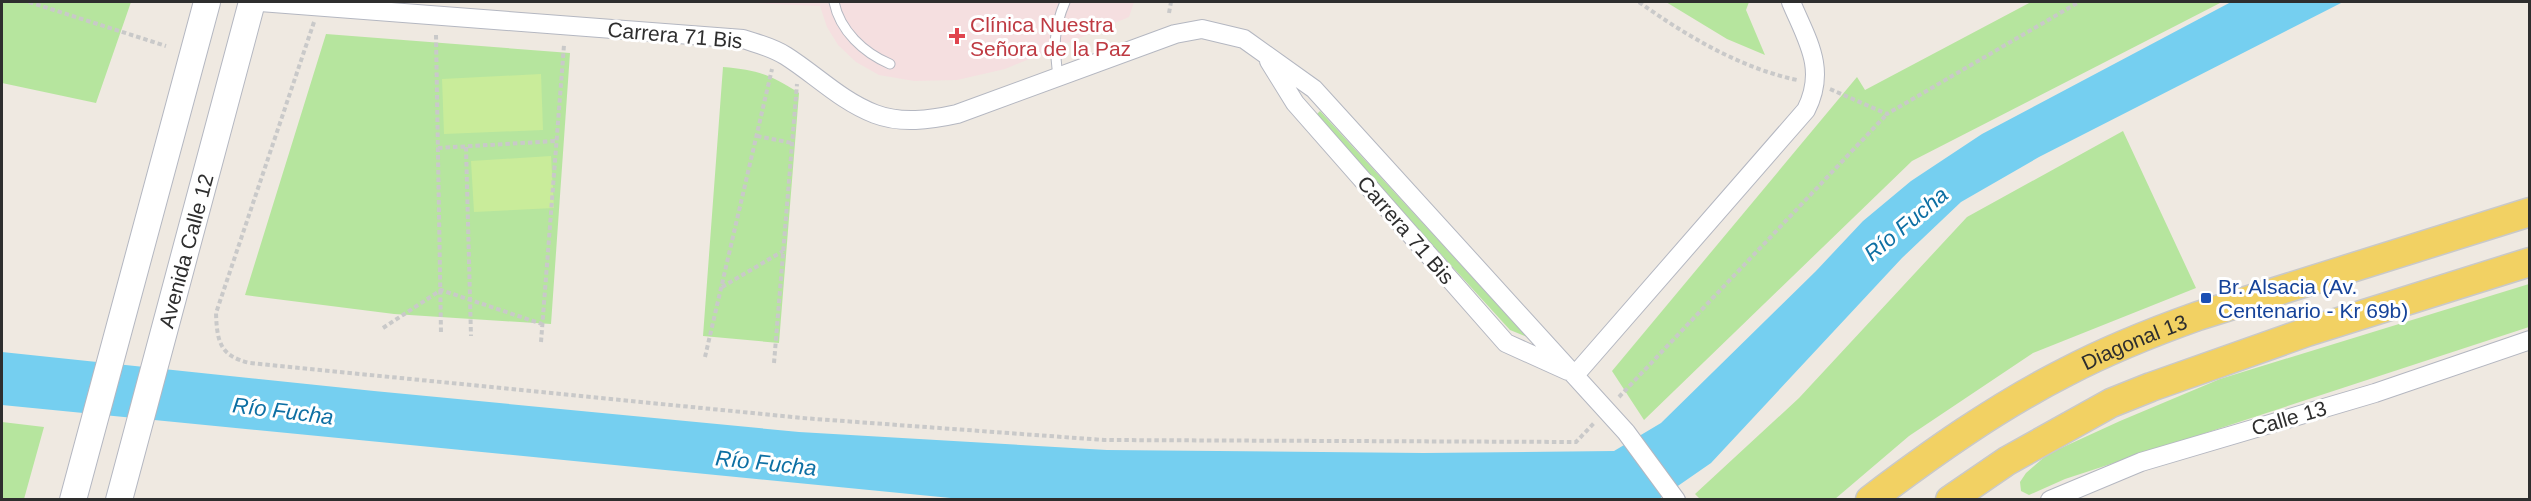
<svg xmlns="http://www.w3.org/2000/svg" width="2531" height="501" font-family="Helvetica,sans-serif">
  <rect width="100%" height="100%" fill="#efe9e1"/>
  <!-- medical -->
  <path fill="#f5dfe0" d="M727 2H1134L1129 17 1005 69 957 80 914 81 879 75 856 62 838 45 827 27 820 6Z"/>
  <!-- green -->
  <path fill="#b6e59e" d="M2 2H131L96 103 2 83Z
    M1666 2H1749L1746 10 1765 55 1727 39Z
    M2031 2H2222L1912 161 1644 420 1612 371 1857 77 1865 90Z
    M326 34 570 53 551 324 394 314 245 295Z
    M723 67C757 70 770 74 799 93L779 343 703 336Z
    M1320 111 1527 337 1510 330 1315 116Z
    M2123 131 2196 288 2033 353 1909 436 1835 499H1700L1695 494 1799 398 1967 217Z
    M2529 284V327L2065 479 2029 495 2021 491 2020 482 2026 473 2048 454 2120 421 2220 379Z
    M2 422 44 427 24 499H2Z"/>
  <!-- pitch -->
  <path fill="#c9ec9a" d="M541 74 543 130 444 134 442 79Z
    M551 156 554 208 474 212 471 161Z"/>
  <!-- water -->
  <path fill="#75cff0" d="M2231 2H2343L2039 157 1961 202 1902 258 1711 463 1659 499H961L2 405V352L374 391 799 432 1107 450 1424 453 1614 451 1661 423 1816 271 1863 221 1911 181 1982 134Z"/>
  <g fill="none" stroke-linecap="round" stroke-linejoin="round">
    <!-- lane casing -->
    <g stroke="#b4b7c1" stroke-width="11">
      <path id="lane" d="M834 2C840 31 864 53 890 64
        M1058 76C1054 46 1053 30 1065 2"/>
    </g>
    <!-- street casing -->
    <g stroke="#b4b7c1" stroke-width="20">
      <path id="street" d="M260 2 743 39C758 44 772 47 786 56 816 75 841 101 875 114 901 124 930 120 957 114L1175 34 1202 29 1244 39 1314 89 1626 432 1676 500
        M1269 61 1295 103 1506 343 1568 371
        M1575 375 1806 110C1827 69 1807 40 1791 2
        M2050 500 2141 462 2375 393 2530 340"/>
    </g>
    <!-- secondary casing -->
    <g stroke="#b4b7c1" stroke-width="28">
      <g id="secondary">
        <path d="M73 500 207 2"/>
        <path id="s1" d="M119 500 252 2"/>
      </g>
    </g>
    <!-- primary casing -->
    <g stroke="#c9c9c9" stroke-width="31">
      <g id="primary">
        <path id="s2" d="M1870 500C1932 453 1997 407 2066 372 2108 350 2153 332 2198 316L2530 212"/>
        <path d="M1950 500 2007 461 2111 403 2151 387 2307 332 2530 262"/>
      </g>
    </g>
    <!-- path -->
    <path stroke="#c9c9c9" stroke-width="4" stroke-dasharray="4.5 3" stroke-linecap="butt" d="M29 2 166 46
      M1639 2C1685 35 1740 68 1797 80
      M1169 13 1171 2
      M314 22 216 313C217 342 220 356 250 363L802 418 1104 440 1576 442 1595 422
      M436 35 441 333
      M1830 89 1887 114 2079 2
      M757 136 792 143
      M466 147 471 336
      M438 148 556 141
      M722 287 783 251
      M383 328 441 290 542 324
      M541 342 564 45
      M705 357 772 69
      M774 363 797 84
      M1619 397 1887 114"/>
    <!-- lane -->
    <use href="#lane" stroke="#fff" stroke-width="9"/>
    <!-- street -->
    <use href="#street" stroke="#fff" stroke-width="18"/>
    <!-- secondary -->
    <use href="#secondary" stroke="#fff" stroke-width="26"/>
    <!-- primary -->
    <use href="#primary" stroke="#f2d163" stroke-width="28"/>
  </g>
  <!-- markers -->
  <path fill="#e0444e" stroke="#fff" stroke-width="2" d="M954 27h6v6h6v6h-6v6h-6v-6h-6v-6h6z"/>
  <rect fill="#1a4fb4" stroke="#fff" stroke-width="2" x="2200" y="292" width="12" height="12" rx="3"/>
  <g text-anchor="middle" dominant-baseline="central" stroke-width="6" stroke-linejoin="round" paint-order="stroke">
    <!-- health labels -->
    <g font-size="21" fill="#be3a42" stroke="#fff" text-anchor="start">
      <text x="970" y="24">Clínica Nuestra<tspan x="970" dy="24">Señora de la Paz</tspan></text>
    </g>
    <!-- street labels -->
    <g font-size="21" fill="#2e2e2e" stroke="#fff">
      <text transform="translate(675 35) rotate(5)">Carrera 71 Bis</text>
      <text transform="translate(1406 230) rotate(49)">Carrera 71 Bis</text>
      <text stroke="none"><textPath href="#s1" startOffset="258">Avenida Calle 12</textPath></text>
      <text stroke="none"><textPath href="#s2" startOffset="309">Diagonal 13</textPath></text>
      <text transform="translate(2289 418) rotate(-16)">Calle 13</text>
    </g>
    <!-- transit labels -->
    <g font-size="21" fill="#164399" stroke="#fff" text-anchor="start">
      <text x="2218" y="286">Br. Alsacia (Av.<tspan x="2218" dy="24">Centenario - Kr 69b)</tspan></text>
    </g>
    <!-- water labels -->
    <g font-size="22" font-style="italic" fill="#0d6fa3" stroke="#fff">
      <text transform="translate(1906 224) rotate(-40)">Río Fucha</text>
      <text transform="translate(283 411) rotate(7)">Río Fucha</text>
      <text transform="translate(766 463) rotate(6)">Río Fucha</text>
    </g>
  </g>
  <!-- border -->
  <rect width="2531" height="501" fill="none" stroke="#2e2e2e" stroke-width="6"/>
</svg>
